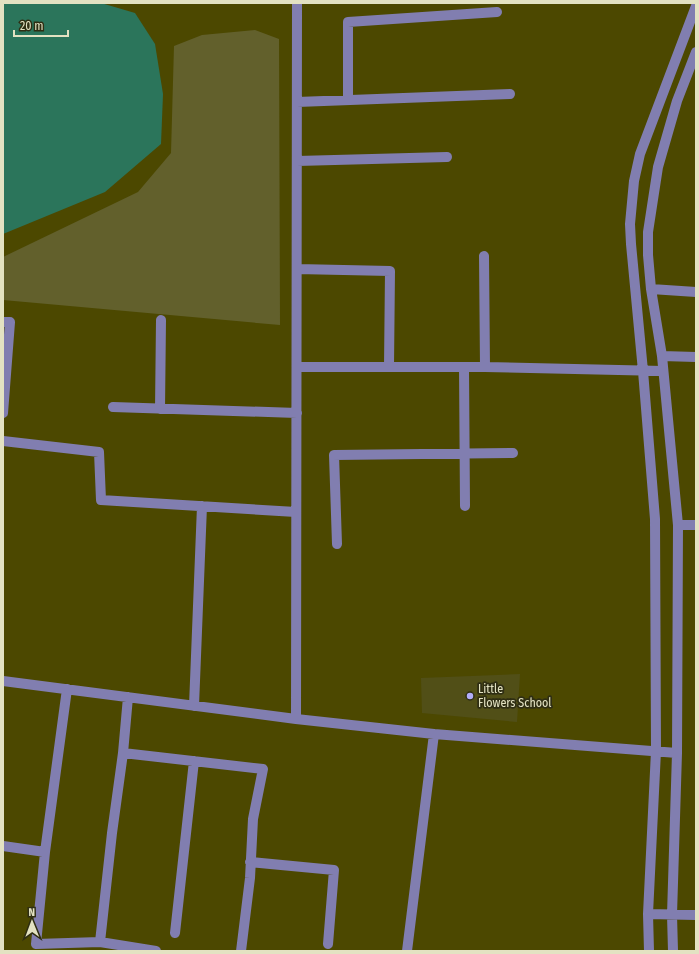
<svg xmlns="http://www.w3.org/2000/svg" width="699" height="954" font-family="'Fira Sans Condensed',sans-serif">
  <rect width="100%" height="100%" fill="#4c4800"/>
  <!-- built -->
  <path fill="#514f17" d="M520 674 517 722 422 713 421 678Z"/>
  <!-- green -->
  <path fill="#62602c" d="M255 30 279 39 280 325 3 300V257L138 192 171 153 174 46 202 35Z"/>
  <!-- water -->
  <path fill="#2b755b" d="M3 3H101L135 13 155 44 163 94 161 144 105 192 3 234Z"/>
  <g fill="none" stroke-linecap="round" stroke-linejoin="round">
    <!-- minor -->
    <path stroke="#817eb0" stroke-width="10" d="M348 100V22L497 12
      M297 102 510 94
      M297 161 447 157
      M484 256 485 367
      M297 269 390 271 389 366
      M651 289 696 292
      M3 322H10L3 413
      M662 356 696 357
      M297 367H485L663 371
      M464 367 465 506
      M113 407 297 413
      M160 409 161 320
      M3 441 99 452 101 500 296 512
      M678 525H696
      M337 544 334 455 513 453
      M3 681 296 719 434 734 677 753
      M128 697 123 753 263 769 253 819 250 878 241 951
      M194 706 202 506
      M296 719 297 3
      M3 846 45 852 36 944 100 942 156 951
      M45 852 67 689
      M250 862 334 870 328 944
      M648 914 696 915
      M175 933 194 761
      M100 942 112 833 123 753
      M407 951 434 734
      M649 951 648 914 656 751 655 519 643 371 631 244 630 224 634 181 640 154 696 6
      M673 951 672 915 677 753 678 525 662 356 651 289 648 255V232L658 167 677 101 696 52"/>
  </g>
  <!-- markers -->
  <circle fill="#b2adf9" stroke="#2f2e13" stroke-width="1.5" cx="470" cy="696" r="4"/>
  <g text-anchor="middle" dominant-baseline="central" stroke-width="3.5" stroke-linejoin="round" paint-order="stroke">
    <!-- poi labels -->
    <g font-size="12" fill="#e3e2c2" stroke="#2f2e13" text-anchor="start">
      <text x="478" y="689">Little<tspan x="478" dy="14">Flowers School</tspan></text>
    </g>
  </g>
  <!-- border -->
  <rect width="699" height="954" fill="none" stroke="#e3e2c2" stroke-width="8"/>
  <!-- north arrow -->
  <g transform="translate(32 922) rotate(359)" stroke="#2f2e13" stroke-width="3" paint-order="stroke">
  <path d="M0-3L7 15L0 10L-7 15Z" fill="#e3e2c2"/>
  <text y="-6" font-size="11" font-weight="bold" text-anchor="middle" fill="#e3e2c2">N</text>
  </g>
  <!-- scale -->
  <path d="M14 30v6h54v-6" fill="none" stroke="#e3e2c2" stroke-width="2"/>
  <text x="20" y="30" font-size="12" fill="#e3e2c2" stroke="#2f2e13" stroke-width="3" paint-order="stroke">20 m</text>
</svg>
